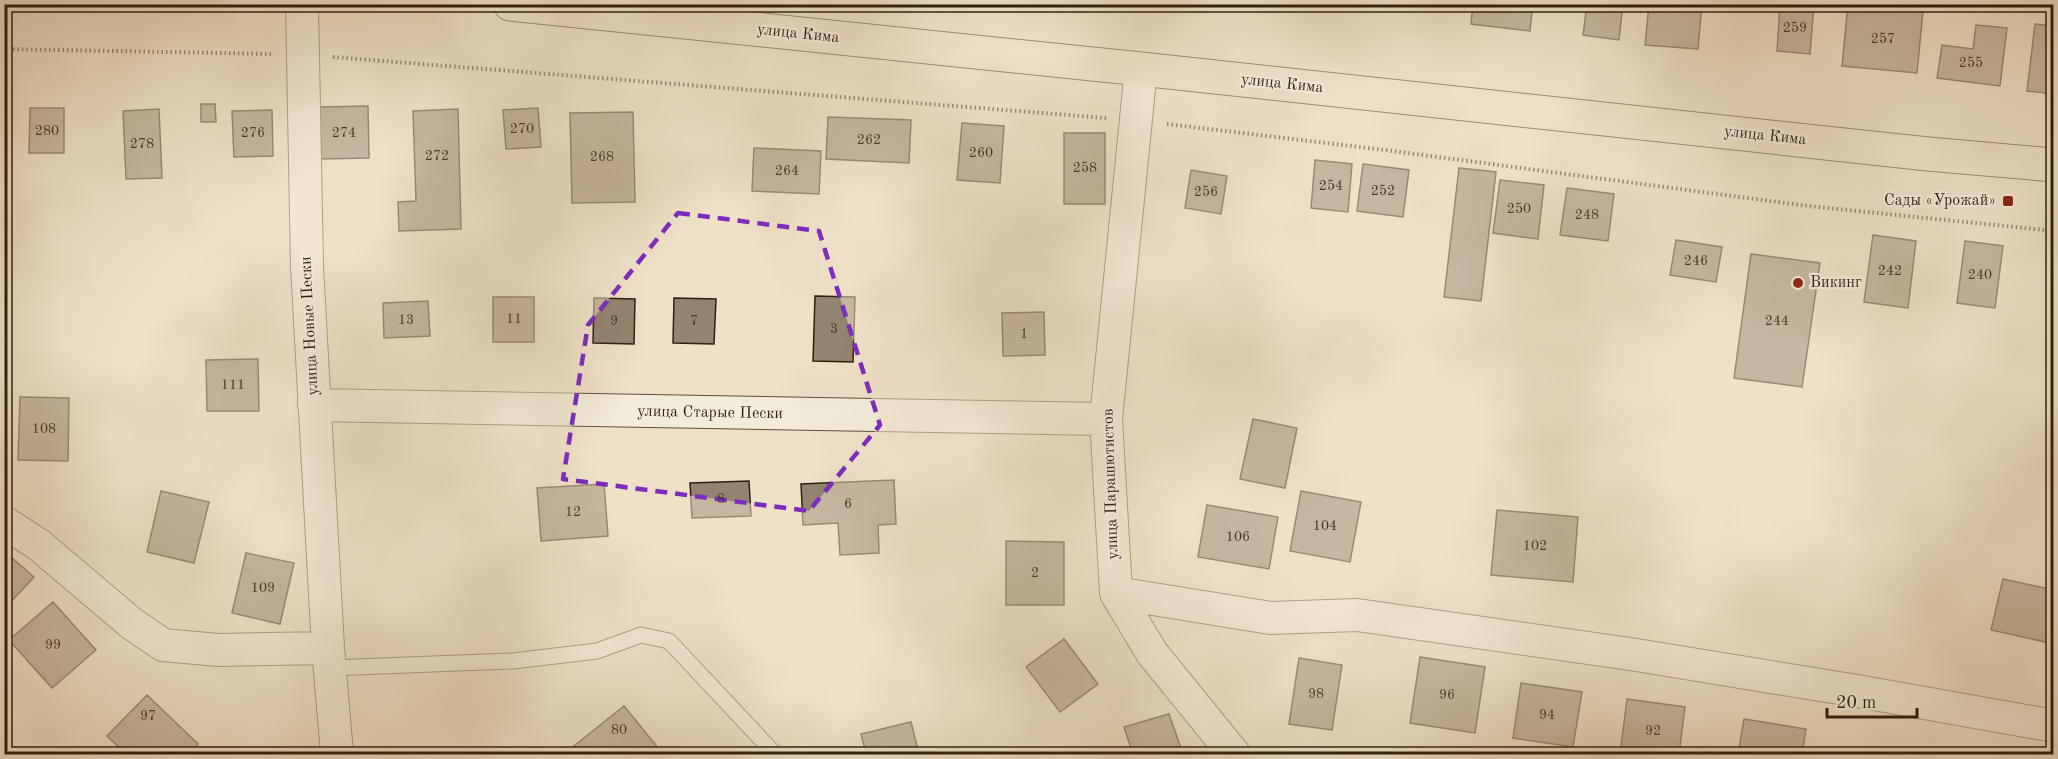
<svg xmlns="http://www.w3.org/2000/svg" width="2058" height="759" font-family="'Old Standard TT',serif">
  <rect width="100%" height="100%" fill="#eee1c8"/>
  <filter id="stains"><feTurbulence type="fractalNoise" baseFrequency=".00333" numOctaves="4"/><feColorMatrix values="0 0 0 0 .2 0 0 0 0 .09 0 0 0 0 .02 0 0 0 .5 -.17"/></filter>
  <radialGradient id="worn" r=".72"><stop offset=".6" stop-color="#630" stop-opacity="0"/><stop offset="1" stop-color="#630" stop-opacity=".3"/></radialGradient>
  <!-- building -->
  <path fill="#93846f" stroke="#301f0f" stroke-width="1.5" d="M1382 4H1425L1424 9Z
    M1473 4H1533L1530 31 1471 24Z
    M1587 4H1623L1619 40 1583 35Z
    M1649 4H1702L1698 49 1645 45Z
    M1780 4H1814L1810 54 1777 51Z
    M1848 4 1923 11 1917 73 1842 66Z
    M2035 24 2054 26V94L2027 91Z
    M1976 25 2007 28 2000 86 1937 78 1942 45 1973 49Z
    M201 104H215L216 122H201Z
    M368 106 369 158 319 159V107Z
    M30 108H64V153H29Z
    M538 108 541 147 506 149 503 110Z
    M159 109 162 178 126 179 123 111Z
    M458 109 461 229 399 231 398 202 416 201 413 111Z
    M272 110 273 156 234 157 232 111Z
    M633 112 635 202 572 203 570 113Z
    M828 117 911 120 909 163 826 159Z
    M962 123 1004 126 1000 183 957 180Z
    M1064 133H1105V204H1064Z
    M754 148 821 151 819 194 752 191Z
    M1315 160 1352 164 1348 212 1311 208Z
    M1363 164 1409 170 1403 217 1357 211Z
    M1459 168 1496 172 1481 301 1444 297Z
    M1191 170 1227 176 1221 214 1185 208Z
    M1500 180 1544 185 1538 239 1493 233Z
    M1567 188 1614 194 1608 241 1560 235Z
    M1873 235 1916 241 1908 308 1864 302Z
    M1676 240 1722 247 1716 282 1670 275Z
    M1965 241 2003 246 1995 308 1957 303Z
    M1751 254 1820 263 1802 387 1734 378Z
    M815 296 855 297 853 362 813 361Z
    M493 297H534V342H493Z
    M594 298 635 299 634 344 593 343Z
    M674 298 716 299 714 344 673 343Z
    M428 301 430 336 384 338 383 303Z
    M1044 312 1045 355 1003 356 1002 313Z
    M258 359 259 411H207L206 360Z
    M20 397 69 398 68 461 18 460Z
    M1253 419 1297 428 1285 488 1240 479Z
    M894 480 896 524 878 525 879 553 840 555 838 523 803 525 801 484Z
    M749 481 751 516 692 518 690 483Z
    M604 484 608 536 541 541 537 488Z
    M161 491 209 502 194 563 147 552Z
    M1301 491 1361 502 1350 562 1290 551Z
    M1207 505 1278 517 1269 569 1198 557Z
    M1497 510 1578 517 1573 582 1491 575Z
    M1006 541 1064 542V605H1006Z
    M4 551 34 577 4 609Z
    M246 553 294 563 280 624 232 613Z
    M2003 579 2054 590V644L1991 630Z
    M53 602 96 650 52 688 9 640Z
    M1064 639 1098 684 1060 712 1026 667Z
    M1420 657 1485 667 1475 733 1410 723Z
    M1299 658 1342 665 1332 730 1289 724Z
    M1521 683 1582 692 1573 747 1513 738Z
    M147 695 198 744 187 754H126L107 736Z
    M1627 699 1685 707 1679 754H1620Z
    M624 706 663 754H564Z
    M1169 714 1183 754H1133L1124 727Z
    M1744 719 1806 729 1802 754H1738Z
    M911 722 919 754H866L861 734Z
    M1874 747 1911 753 1910 754H1873Z"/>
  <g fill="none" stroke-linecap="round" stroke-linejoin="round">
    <!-- lane casing -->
    <g stroke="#60503d" stroke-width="17">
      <path id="lane" d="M330 668 513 661 597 651 641 635 669 641 775 754"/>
    </g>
    <!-- street casing -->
    <g stroke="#60503d" stroke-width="34">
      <path id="street" d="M302 4 307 266 328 648 337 754
        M1141 69 1106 419 1116 593 1152 653 1234 754
        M314 405 1106 419
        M4 522 39 545 131 623 163 645 218 650 328 648
        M1116 593 1270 618 1357 615 1630 654 1857 691 2054 726"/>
    </g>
    <!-- primary casing -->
    <g stroke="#301f0f" stroke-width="35">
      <path id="primary" d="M510 4 1141 69 1928 154 2054 165"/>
    </g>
    <!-- path -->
    <path stroke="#301f0f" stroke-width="4" stroke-dasharray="1.5 3" stroke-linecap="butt" d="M4 49 274 54
      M333 57 1106 118
      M1167 124 1385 150 1808 206 2054 231"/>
    <!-- lane -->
    <use href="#lane" stroke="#f4ecdb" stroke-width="15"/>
    <!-- street -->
    <use href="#street" stroke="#f4ecdb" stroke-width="32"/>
    <!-- primary -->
    <use href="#primary" stroke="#eee1c8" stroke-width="33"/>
  </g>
  <!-- marked area -->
  <path d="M0 0H2058V759H0ZM678 213 819 231 880 425 809 511 563 479 588 325Z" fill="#eee1c8" fill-opacity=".55" fill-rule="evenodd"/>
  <path fill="none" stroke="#7b2cbf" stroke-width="4.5" stroke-dasharray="12 8" stroke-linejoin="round" d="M678 213 819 231 880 425 809 511 563 479 588 325Z"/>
  <!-- markers -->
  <g fill="#8f2418" stroke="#f4ecdb" stroke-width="2">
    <rect x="2002" y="195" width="12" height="12" rx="3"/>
    <circle cx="1798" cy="283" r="6"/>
  </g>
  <g text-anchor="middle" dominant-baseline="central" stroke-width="4.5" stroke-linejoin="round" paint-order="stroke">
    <!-- number labels -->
    <g font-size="14" fill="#493827">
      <text x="1795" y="28">259</text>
      <text x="1883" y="39">257</text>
      <text x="1971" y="63">255</text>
      <text x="522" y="129">270</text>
      <text x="47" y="131">280</text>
      <text x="253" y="133">276</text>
      <text x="344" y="133">274</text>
      <text x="869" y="140">262</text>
      <text x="142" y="144">278</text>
      <text x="981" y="153">260</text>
      <text x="437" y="156">272</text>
      <text x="602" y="157">268</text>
      <text x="1085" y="168">258</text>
      <text x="787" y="171">264</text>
      <text x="1331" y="186">254</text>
      <text x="1383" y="191">252</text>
      <text x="1206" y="192">256</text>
      <text x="1519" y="209">250</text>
      <text x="1587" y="215">248</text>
      <text x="1696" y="261">246</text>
      <text x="1890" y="271">242</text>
      <text x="1980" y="275">240</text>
      <text x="514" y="319">11</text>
      <text x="406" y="320">13</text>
      <text x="614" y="321">9</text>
      <text x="694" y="321">7</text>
      <text x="1777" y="321">244</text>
      <text x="834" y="329">3</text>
      <text x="1024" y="334">1</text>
      <text x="233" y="385">111</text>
      <text x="44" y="429">108</text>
      <text x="721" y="499">8</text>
      <text x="848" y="504">6</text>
      <text x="573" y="512">12</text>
      <text x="1325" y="526">104</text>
      <text x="1238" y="537">106</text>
      <text x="1535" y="546">102</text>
      <text x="1035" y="573">2</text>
      <text x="263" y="588">109</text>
      <text x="53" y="645">99</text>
      <text x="1316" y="694">98</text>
      <text x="1447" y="695">96</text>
      <text x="1547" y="715">94</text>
      <text x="148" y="716">97</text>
      <text x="619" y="730">80</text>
      <text x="1653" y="731">92</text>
    </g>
    <!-- street labels -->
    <g font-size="16" fill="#301f0f" stroke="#f4ecdb">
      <text transform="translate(798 34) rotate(6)">улица Кима</text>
      <text transform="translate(1282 84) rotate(6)">улица Кима</text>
      <text transform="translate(1765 136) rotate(6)">улица Кима</text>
      <text transform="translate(310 326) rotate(-93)">улица Новые Пески</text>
      <text transform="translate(710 413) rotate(1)">улица Старые Пески</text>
      <text transform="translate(1111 484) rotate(-92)">улица Парашютистов</text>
    </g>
    <!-- poi labels -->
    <g font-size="16" fill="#301f0f" stroke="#f4ecdb" text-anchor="end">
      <text x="1996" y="201">Сады «Урожай»</text>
      <text x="1810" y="283" text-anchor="start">Викинг</text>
    </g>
  </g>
  <!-- margin -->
  <rect width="2058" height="759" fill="none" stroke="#eee1c8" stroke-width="24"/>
  <rect x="6" y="6" width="2046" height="747" fill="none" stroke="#301f0f" stroke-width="3"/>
  <rect x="12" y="12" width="2034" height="735" fill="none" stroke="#301f0f" stroke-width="1.5"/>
  <!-- scale -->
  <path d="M1827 708v9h90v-9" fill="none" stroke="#301f0f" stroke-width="3"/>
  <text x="1836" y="708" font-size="18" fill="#301f0f" stroke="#f4ecdb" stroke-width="4.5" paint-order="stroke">20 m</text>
  <rect width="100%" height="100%" filter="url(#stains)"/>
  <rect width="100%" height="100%" fill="url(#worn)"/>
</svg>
